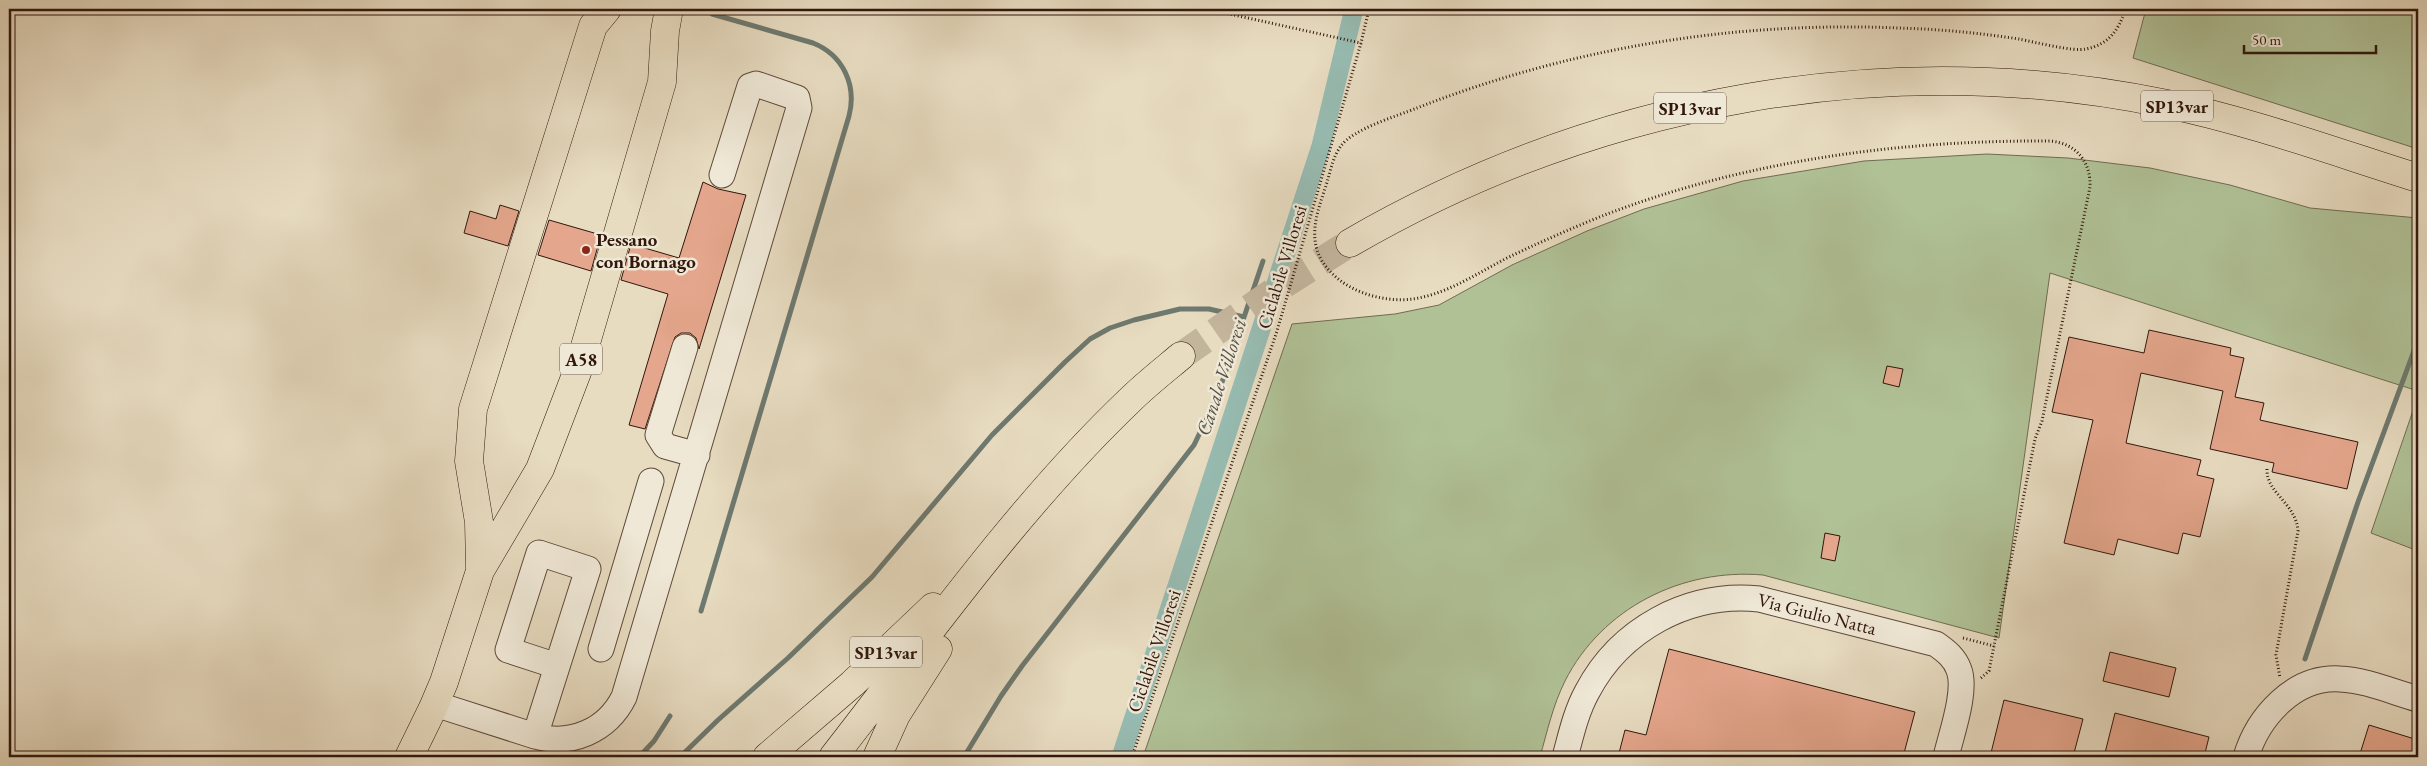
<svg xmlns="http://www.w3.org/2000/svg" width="2427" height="766" font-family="'EB Garamond',serif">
  <rect width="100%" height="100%" fill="#e7dbc0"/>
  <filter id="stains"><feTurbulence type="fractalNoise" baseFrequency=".004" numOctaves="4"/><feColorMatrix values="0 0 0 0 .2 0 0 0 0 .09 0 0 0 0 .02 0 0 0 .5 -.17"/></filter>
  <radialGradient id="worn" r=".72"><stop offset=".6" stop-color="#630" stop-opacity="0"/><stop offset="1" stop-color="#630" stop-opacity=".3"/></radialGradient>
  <!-- green -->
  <path fill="#b0c196" stroke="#706c51" d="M2146 9H2418V149L2133 58Z
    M1987 154 2068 158 2150 168 2230 185 2310 208 2418 218V391L2050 273 1999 638 1763 575C1682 568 1602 608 1565 681 1553 705 1547 732 1540 757H1143L1292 324 1395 314 1439 305 1512 265 1587 231 1644 209 1743 181 1864 161Z
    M2418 396V551L2371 533Z"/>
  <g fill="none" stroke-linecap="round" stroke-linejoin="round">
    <!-- stream -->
    <path stroke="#6e796f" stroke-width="5" d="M701 611 849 116C857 85 843 55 813 43L712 14V9
      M2305 659 2358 502 2418 340
      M452 757H456
      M639 757 654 741 670 716
      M680 757 718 720 788 658 872 577 992 435 1065 362 1090 339 1110 328 1134 320 1180 309H1209L1244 317
      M964 757 1001 696 1022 666 1194 445 1217 397 1263 261"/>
    <!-- canal -->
    <path stroke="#97bbb1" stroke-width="19" d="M1121 757 1321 146 1354 9"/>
  </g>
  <!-- building -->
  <path fill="#e4a68c" stroke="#31170c" d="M703 182 718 189 746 195 699 349 696 338 690 333H681L675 337 645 429 629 425 668 294 621 280 631 244 679 258Z
    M500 205 519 211 508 246 464 233 470 211 496 219Z
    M549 220 601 235 591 271 538 255Z
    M2149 330 2231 348 2230 355 2244 358 2235 397 2264 403 2260 420 2358 442 2347 489 2272 472 2274 463 2210 449 2223 391 2141 373 2126 443 2201 460 2197 475 2214 479 2200 537 2183 533 2178 554 2118 539 2114 555 2064 543 2093 420 2052 412 2069 337 2144 353Z
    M1887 366 1903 369 1899 387 1883 383Z
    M1825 533 1840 536 1835 561 1821 558Z
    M1669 649 1915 712 1903 757H1618L1625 730 1646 735Z
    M2110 652 2176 668 2169 697 2103 681Z
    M2004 700 2083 719 2073 757H1990Z
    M2115 713 2209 737 2204 757H2104Z
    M2369 725 2418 740V757H2359Z"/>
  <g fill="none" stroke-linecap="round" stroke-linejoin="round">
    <!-- major-tunnel -->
    <path stroke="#c3b49c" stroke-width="28" stroke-dasharray="28 14" stroke-linecap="butt" d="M1181 356 1283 285 1350 243"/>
    <!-- minor casing -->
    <g stroke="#5e4839" stroke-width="27">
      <path id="minor" d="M685 347 658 435 665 446 697 455
        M601 649 651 481
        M435 704 535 736 588 569 539 553 508 650 557 666
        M535 736C571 746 607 731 624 697L799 108 797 98 756 84 750 86 722 175
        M1565 757C1571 735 1576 712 1587 692 1620 629 1688 592 1759 599L1936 644C1946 651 1955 658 1959 670 1967 691 1951 735 1946 757
        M2246 757C2258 717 2294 676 2340 679 2366 680 2393 692 2418 699"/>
    </g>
    <!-- major casing -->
    <g stroke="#31170c" stroke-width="29">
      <path id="major" d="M1350 243C1597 100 1887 46 2167 104 2253 122 2335 152 2418 178
        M767 757 852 684 933 607
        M833 757C926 638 1020 505 1129 401 1145 385 1163 371 1181 356
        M877 757 896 715 938 649"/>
    </g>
    <!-- highway casing -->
    <g stroke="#31170c" stroke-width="29">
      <path id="highway" d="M480 567 479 522 469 461 473 409 593 26 607 9
        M409 757 433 708 444 682 480 571 540 469 579 367 662 82 665 31 669 9"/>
    </g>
    <!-- path -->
    <path stroke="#31170c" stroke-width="3" stroke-dasharray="1 2.5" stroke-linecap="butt" d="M1207 9 1361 43
      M2267 469C2266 493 2296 503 2298 531L2276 655 2280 678
      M1963 638 1994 646
      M1981 678 1989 671 2035 439 2042 421 2090 187C2091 162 2076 143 2050 141 1898 140 1744 161 1602 216 1570 229 1538 243 1507 258 1476 274 1447 294 1413 299 1380 303 1340 290 1322 261 1306 234 1320 206 1328 179 1331 168 1334 155 1341 146 1353 129 1397 116 1417 108 1570 48 1734 21 1898 28 1939 29 1979 33 2019 39 2035 42 2073 52 2086 49 2110 44 2118 30 2126 9
      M1132 757 1277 331 1361 43 1369 9"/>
    <!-- minor -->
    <use href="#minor" stroke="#efe8d6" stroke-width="25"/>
    <!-- major -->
    <use href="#major" stroke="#e7dbc0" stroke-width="28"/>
    <!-- highway -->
    <use href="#highway" stroke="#e7dbc0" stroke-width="28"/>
  </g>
  <!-- markers -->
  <circle fill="#8f2418" stroke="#efe8d6" stroke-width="2" cx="586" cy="250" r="5"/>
  <g text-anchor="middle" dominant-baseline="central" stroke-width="5" stroke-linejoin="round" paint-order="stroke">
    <!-- shield labels -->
    <g fill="#efe8d6" stroke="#6a5649" stroke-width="1">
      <rect x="2141" y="90.5" width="72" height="31" rx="4"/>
      <rect x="1654" y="92.5" width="72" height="31" rx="4"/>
      <rect x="560" y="343.5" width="42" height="31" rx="4"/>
      <rect x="850" y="636.5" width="72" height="31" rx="4"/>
    </g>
    <g font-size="18" font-weight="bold" fill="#31170c">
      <text x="2177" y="106">SP13var</text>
      <text x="1690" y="108">SP13var</text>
      <text x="581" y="359">A58</text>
      <text x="886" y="652">SP13var</text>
    </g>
    <!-- poi labels -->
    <g font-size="19" font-weight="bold" fill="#31170c" stroke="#efe8d6" text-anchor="start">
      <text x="596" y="239">Pessano<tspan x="596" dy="22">con Bornago</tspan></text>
    </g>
    <!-- street labels -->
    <g font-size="19" fill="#31170c" stroke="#efe8d6">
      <text transform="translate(1282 267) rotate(-73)">Ciclabile Villoresi</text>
      <text transform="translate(1817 614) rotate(14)">Via Giulio Natta</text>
      <text transform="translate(1154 651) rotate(-71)">Ciclabile Villoresi</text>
    </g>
    <!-- water labels -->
    <g font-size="20" font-style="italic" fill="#555046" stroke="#efe8d6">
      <text transform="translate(1221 377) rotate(-72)">Canale Villoresi</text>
    </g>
  </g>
  <!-- margin -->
  <rect width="2427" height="766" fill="none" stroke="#e7dbc0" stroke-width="30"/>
  <rect x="10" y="10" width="2407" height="746" fill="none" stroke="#31170c" stroke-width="2.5"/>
  <rect x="15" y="15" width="2397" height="736" fill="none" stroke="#31170c"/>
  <!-- scale -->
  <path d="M2244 45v8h132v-8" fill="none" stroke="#31170c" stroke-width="2.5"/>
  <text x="2252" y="45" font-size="15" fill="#31170c" stroke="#efe8d6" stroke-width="4" paint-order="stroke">50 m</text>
  <rect width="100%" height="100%" filter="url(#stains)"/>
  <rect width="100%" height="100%" fill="url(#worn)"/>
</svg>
